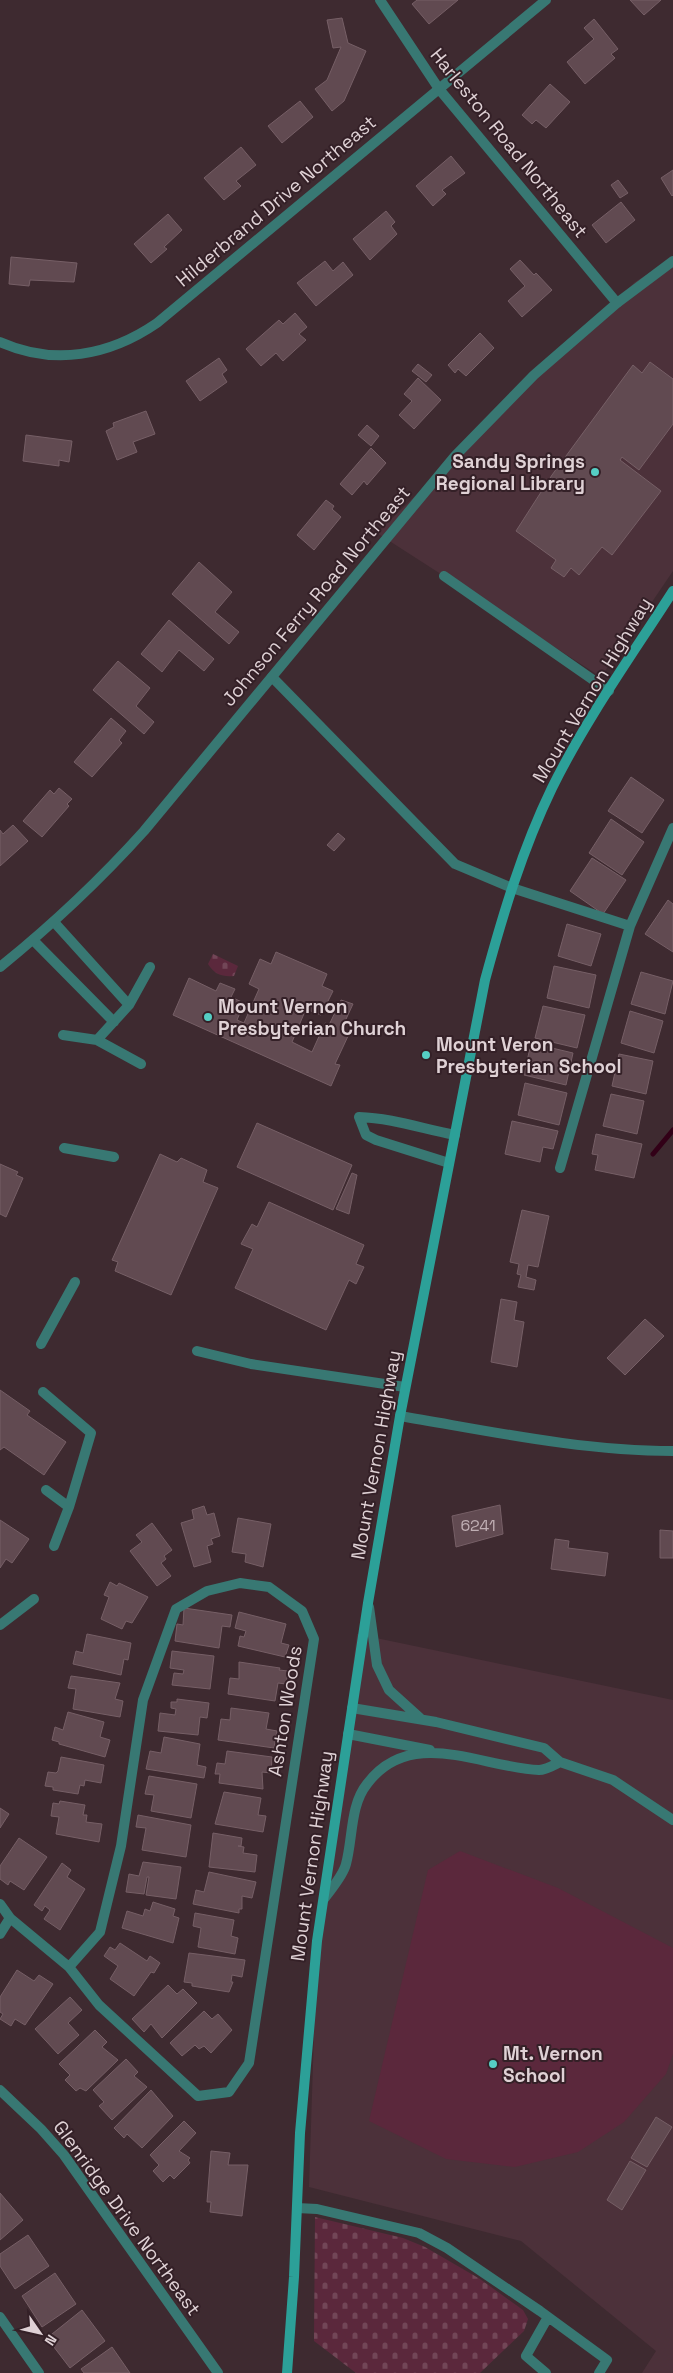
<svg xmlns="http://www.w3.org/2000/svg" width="673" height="2373" font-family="'Space Grotesk',sans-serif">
  <defs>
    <pattern id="cemetery-stones" width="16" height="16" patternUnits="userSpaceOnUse" patternTransform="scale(1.25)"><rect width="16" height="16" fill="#5b283c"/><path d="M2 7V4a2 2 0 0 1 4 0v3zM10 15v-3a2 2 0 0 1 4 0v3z" fill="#724657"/></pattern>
  </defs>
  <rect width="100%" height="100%" fill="#3e2a30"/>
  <!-- built -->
  <path fill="#4c313a" d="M673 258V571L601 677 377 533 635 282Z
    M357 1634 673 1700V2373H642L656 2351 521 2241 309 2187 317 1941Z"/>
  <!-- cemetery -->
  <path fill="url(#cemetery-stones)" d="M213 954 238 966 234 976C222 977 214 974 208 964Z
    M315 2217 403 2238 425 2247 480 2279 523 2310 528 2319 524 2331 480 2373H356L314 2341Z"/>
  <!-- garden -->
  <path fill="#5b283c" d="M460 1851 558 1888 673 1948V2054L666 2074 624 2122 578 2152 515 2167 446 2159 369 2121 428 1870Z"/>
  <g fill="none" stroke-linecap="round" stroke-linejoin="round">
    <!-- stream -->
    <path stroke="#320017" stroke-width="5" d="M653 1154 673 1130"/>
  </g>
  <!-- building -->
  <path fill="#614a51" stroke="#765f66" d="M417 0H458L429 24 412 4Z
    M630 0H661L644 15Z
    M342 18 348 43 366 51 344 101 332 111 315 89 327 80 341 47 333 48 327 20Z
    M594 19 618 49 611 54 615 58 585 84 567 62 594 39 584 28Z
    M550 84 570 102 546 128 536 120 532 124 522 115Z
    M300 101 313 117 282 143 268 126Z
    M241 147 256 165 236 181 241 186 224 200 204 178Z
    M451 156 465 173 442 190 446 194 433 206 416 186Z
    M673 170V195L672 196 661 178Z
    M618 180 628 193 620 198 611 185Z
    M621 202 635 220 606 243 592 225Z
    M386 211 395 222 391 226 397 234 370 260 353 239Z
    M168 214 182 230 164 247 167 249 151 263 134 244Z
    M11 257 77 263 74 282 30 280 29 286 9 284Z
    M520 260 534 275 536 273 552 290 522 317 508 301 525 286 510 269Z
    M325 261 333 271 343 262 353 275 316 306 297 283Z
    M295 313 307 327 299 334 306 340 283 361 276 353 261 366 246 349 279 320 283 324Z
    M480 333 494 348 466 376 458 369 455 373 448 365Z
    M219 358 227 370 222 374 227 382 200 401 186 381Z
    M650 362 673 379V424L639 470 622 457 620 460 661 491 612 555 602 547 579 575 571 568 564 577 551 568 556 560 516 531 552 475 633 365 642 373Z
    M418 364 432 375 426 382 412 371Z
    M418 378 441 400 414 429 399 415 412 401 404 394Z
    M146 411 155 434 133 442 137 452 117 460 106 431 114 427 113 423Z
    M367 425 379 436 371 446 358 435Z
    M26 435 72 441 69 462 59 460V466L23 461Z
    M371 448 386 463 367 485 364 481 352 495 340 484Z
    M326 500 334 506 332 509 341 517 314 550 297 535Z
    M199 562 232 592 215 612 239 632 229 644 172 594Z
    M169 620 214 659 204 671 179 650 162 672 141 654Z
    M118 661 150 688 136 706 154 722 144 734 93 690Z
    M111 718 126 731 119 740 122 743 92 777 74 762Z
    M631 777 664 800 642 833 608 811Z
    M59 788 72 799 67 804 69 806 42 837 23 821 50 790 54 794Z
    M611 819 644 842 622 875 589 853Z
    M13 825 28 841 0 866V830L3 834Z
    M338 833 345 839 334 851 327 845Z
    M592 858 626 880 603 914 570 891Z
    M668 900 673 904V952L645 934Z
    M567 924 601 934 591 966 558 956Z
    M276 952 327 974 322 986 333 991 321 1015 306 1009 292 1042 312 1052 325 1023 329 1025 341 1000 353 1004 341 1030 349 1034 335 1064 340 1065 331 1086 173 1015 189 978 216 991 220 983 235 989 231 997 244 1003 237 1020 244 1023 259 989 249 984 260 959 271 964Z
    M554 966 596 975 589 1008 547 998Z
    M641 972 673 981 665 1014 631 1004Z
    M543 1006 585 1015 577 1048 535 1038Z
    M630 1011 663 1021 654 1053 621 1043Z
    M531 1043 573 1053 566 1085 524 1075Z
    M619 1054 653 1061 646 1094 612 1086Z
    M525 1083 567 1093 559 1125 518 1115Z
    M611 1094 644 1101 637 1134 603 1126Z
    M512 1121 558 1131 553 1149 543 1147 540 1162 505 1154Z
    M257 1123 352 1165 333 1210 237 1167Z
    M596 1134 642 1144 634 1178 595 1170 598 1155 592 1154Z
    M160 1154 177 1162 181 1158 207 1170 203 1182 218 1188 171 1295 115 1271 118 1262 112 1260Z
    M0 1164 18 1172 16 1175 23 1178 6 1217 0 1214Z
    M352 1173 357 1175 349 1214 336 1209Z
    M269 1202 364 1245 356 1264 364 1267 356 1284 349 1280 326 1330 235 1288 253 1249 241 1244 252 1224 257 1227Z
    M522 1210 549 1216 538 1267 528 1265 526 1277 536 1280 534 1290 518 1287 521 1275 517 1274 519 1264 510 1262Z
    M501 1299 517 1302 514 1320 524 1322 517 1367 491 1362Z
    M645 1319 664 1336 625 1375 607 1358Z
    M0 1390 30 1411 27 1415 66 1442 44 1475 4 1447 0 1450Z
    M500 1505 503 1534 456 1547 452 1516Z
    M204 1506 207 1515 214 1513 220 1536 211 1539 213 1544 207 1546 211 1562 194 1567 181 1523 194 1519 192 1510Z
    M238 1518 271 1524 263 1567 245 1562 246 1554 232 1552Z
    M0 1520 29 1539 12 1563 6 1559 0 1568Z
    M152 1523 172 1550 164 1556 166 1559 161 1563 171 1576 157 1586 130 1551 142 1542 136 1535Z
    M660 1530 673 1531V1558H660Z
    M555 1539 569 1541 568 1548 608 1553 605 1576 551 1569Z
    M110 1582 117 1586 119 1583 148 1597 132 1623 126 1621 122 1629 101 1619 109 1597 104 1595Z
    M184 1608 232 1615 230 1627 222 1626 219 1648 175 1641 177 1624 183 1625Z
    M239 1612 286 1624 281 1643 289 1645 285 1657 238 1646 240 1636 244 1637 246 1631 235 1628Z
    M87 1634 131 1643 128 1660 124 1659 121 1675 73 1664 76 1651 83 1653Z
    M172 1651 214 1656 210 1689 172 1685 174 1673 183 1674 184 1670 170 1668Z
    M239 1662 280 1668 279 1670 288 1671 286 1684 278 1683 275 1701 228 1694 230 1678 239 1679Z
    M71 1676 120 1683 115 1699 123 1701 120 1717 73 1709 76 1689 68 1688Z
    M177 1699 209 1703 207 1718 200 1717 198 1735 158 1731 160 1713 175 1715 176 1709 171 1708V1702H177Z
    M231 1708 269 1713 266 1729 277 1731 274 1748 218 1740 221 1719 230 1720Z
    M68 1712 104 1722 100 1737 110 1740 105 1757 59 1744V1742L52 1740 55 1727 63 1730Z
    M164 1737 200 1744 197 1765 206 1767 204 1778 146 1769 150 1751 161 1753Z
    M227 1751 272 1757 271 1773 262 1772 263 1789 219 1783 220 1774H215L217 1763 225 1764Z
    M61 1757 104 1765 101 1783 85 1780 84 1786 80 1785 78 1794 53 1790V1787L45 1786 48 1772 56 1773 58 1771Z
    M149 1776 197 1784 191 1818 151 1811 154 1795 145 1794Z
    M224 1792 261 1798 258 1815 266 1816 263 1832 215 1824Z
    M60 1801 85 1805 83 1815H87L86 1822 102 1824 99 1842 56 1834 59 1817 51 1816 53 1803 59 1804Z
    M0 1808 9 1814 0 1828Z
    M138 1815 191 1825 186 1857 142 1850 146 1828 136 1827Z
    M213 1833 242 1838 241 1846H238L244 1847 243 1853 257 1855 255 1872 209 1867Z
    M19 1838 47 1857 24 1890 10 1881 8 1885 0 1879V1866Z
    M143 1862 181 1867 176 1899 146 1895 149 1877H147L144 1894 126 1892 129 1874 139 1876Z
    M62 1863 71 1870 67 1877 85 1889 60 1930 44 1919 50 1910 45 1906 42 1911 34 1905Z
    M209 1872 256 1882 252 1898 242 1896V1909H239V1913L193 1904 196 1890 204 1892Z
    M153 1902 175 1909 173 1916 179 1918 173 1943 122 1928 127 1911 143 1916 145 1909 150 1911Z
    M195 1913 234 1920 231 1936 238 1938 235 1954 198 1947 201 1928 193 1926Z
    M120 1943 147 1961 150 1956 160 1963 154 1973 151 1972 134 1996 110 1979 118 1966 104 1956 110 1947 115 1950Z
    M189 1953 245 1960 242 1977 232 1975 231 1982H233L229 1992 192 1986V1983L184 1982Z
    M17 1970 34 1981 39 1975 53 1984 25 2025 15 2019 11 2026 0 2019 3 2014 0 2012V1997Z
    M168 1985 177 1994 183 1989 197 2003 162 2038 151 2024 144 2032 132 2019Z
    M70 1997 82 2010 68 2023 79 2035 58 2054 35 2029Z
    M204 2011 212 2019 218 2014 232 2030 211 2053 204 2046 199 2049 195 2045 182 2056 170 2043Z
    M95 2030 107 2042 102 2047 118 2060 86 2091 80 2088 76 2091 65 2080 70 2075 59 2064Z
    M126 2059 138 2072 134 2076 147 2087 112 2120 99 2106 104 2102 93 2090Z
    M151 2090 173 2116 142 2148 127 2134 124 2138 114 2128Z
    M656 2117 672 2127 647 2167 631 2158Z
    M184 2121 196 2133 179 2151 190 2158 188 2160 190 2163 174 2179 170 2175 163 2182 153 2171 159 2165 150 2155Z
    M211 2151 230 2153 228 2165H248L242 2216 210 2212 211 2202H207Z
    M630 2161 646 2170 622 2210 607 2200Z
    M0 2193 23 2220 0 2240Z
    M28 2235 49 2266 15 2289 0 2266V2254Z
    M55 2273 76 2304 42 2327 22 2296Z
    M82 2310 105 2341 70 2368 47 2338Z
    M112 2347 130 2373H84L81 2369Z"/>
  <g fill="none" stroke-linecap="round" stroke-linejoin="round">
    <!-- service -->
    <path stroke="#387873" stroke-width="10" d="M444 576 609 691
      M54 922 129 1005
      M33 940 114 1022
      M63 1035 97 1040 141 1064
      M97 1040 129 1005 150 967
      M64 1148 114 1157
      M449 1163 376 1140 366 1135 359 1117C392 1118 423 1129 455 1135
      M41 1344 75 1282
      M197 1351 251 1364 405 1387
      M43 1392 91 1433 69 1507 54 1546
      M46 1490 69 1507
      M369 1607 377 1665 389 1690 420 1718
      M0 1625 34 1599
      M352 1708 436 1722 544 1748 560 1762 613 1780 673 1820
      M348 1734 430 1750
      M324 1899C331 1889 343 1876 346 1864 353 1838 350 1805 367 1784 411 1725 483 1768 539 1770 546 1770 554 1765 560 1762
      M297 2208 317 2209 419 2233 447 2248 540 2311 607 2360 599 2373
      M546 2373 526 2356 548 2317"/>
    <!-- minor -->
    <path stroke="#387873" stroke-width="10" d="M380 0 439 89 617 303
      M0 342C54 366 109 356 157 323L546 0
      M272 677 455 864 512 888 630 926
      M560 1168 630 926 673 828
      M400 1416C490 1431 581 1451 673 1451
      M240 1583 269 1587 302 1611 314 1639 249 2063 229 2092 198 2096 99 2005 69 1967 100 1932 121 1846 143 1700 176 1609 207 1591Z
      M0 1904 10 1918 69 1967
      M0 1934 10 1918
      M0 2317 39 2373"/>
    <!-- tertiary -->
    <path stroke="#387873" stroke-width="10" d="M0 967C52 925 99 881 144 831L455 456 534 375 617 303 673 261
      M0 2090 41 2129 64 2155 218 2373"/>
    <!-- secondary -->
    <path stroke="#2ca098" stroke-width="10" d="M287 2373 294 2277 300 2133 317 1941 368 1603 400 1416 485 980C503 914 522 850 552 788 586 719 632 655 673 591"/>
  </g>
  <!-- markers -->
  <g fill="#55cec4" stroke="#342027" stroke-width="2">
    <circle cx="595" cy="472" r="5"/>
    <circle cx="208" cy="1017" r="5"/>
    <circle cx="426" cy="1055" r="5"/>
    <circle cx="493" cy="2064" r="5"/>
  </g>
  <g text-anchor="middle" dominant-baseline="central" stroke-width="4" stroke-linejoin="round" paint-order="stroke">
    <!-- number labels -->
    <g font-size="16" fill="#c0afb4">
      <text x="478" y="1525">6241</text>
    </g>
    <!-- street labels -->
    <g font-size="19" fill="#dfd1d5" stroke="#342027">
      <text transform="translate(509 143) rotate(51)">Harleston Road Northeast</text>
      <text transform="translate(276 201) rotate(-40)">Hilderbrand Drive Northeast</text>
      <text transform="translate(316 596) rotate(-50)">Johnson Ferry Road Northeast</text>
      <text transform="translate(592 690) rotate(-59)">Mount Vernon Highway</text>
      <text transform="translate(376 1455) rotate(-80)">Mount Vernon Highway</text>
      <text transform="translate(285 1711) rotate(-81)">Ashton Woods</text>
      <text transform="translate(312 1856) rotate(-82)">Mount Vernon Highway</text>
      <text transform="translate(127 2218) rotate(54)">Glenridge Drive Northeast</text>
    </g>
    <!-- poi labels -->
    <g font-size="19" font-weight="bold" fill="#dfd1d5" stroke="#342027" text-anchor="start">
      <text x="585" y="461" text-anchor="end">Sandy Springs<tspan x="585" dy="22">Regional Library</tspan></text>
      <text x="218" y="1006">Mount Vernon<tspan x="218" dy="22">Presbyterian Church</tspan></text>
      <text x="436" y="1044">Mount Veron<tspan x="436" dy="22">Presbyterian School</tspan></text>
      <text x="503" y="2053">Mt. Vernon<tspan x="503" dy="22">School</tspan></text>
    </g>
  </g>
  <!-- north arrow -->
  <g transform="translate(40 2333) rotate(124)" stroke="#342027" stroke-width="4" paint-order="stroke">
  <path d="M0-4L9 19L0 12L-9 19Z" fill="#dfd1d5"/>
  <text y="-8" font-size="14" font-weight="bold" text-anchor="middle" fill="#dfd1d5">N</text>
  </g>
</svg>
